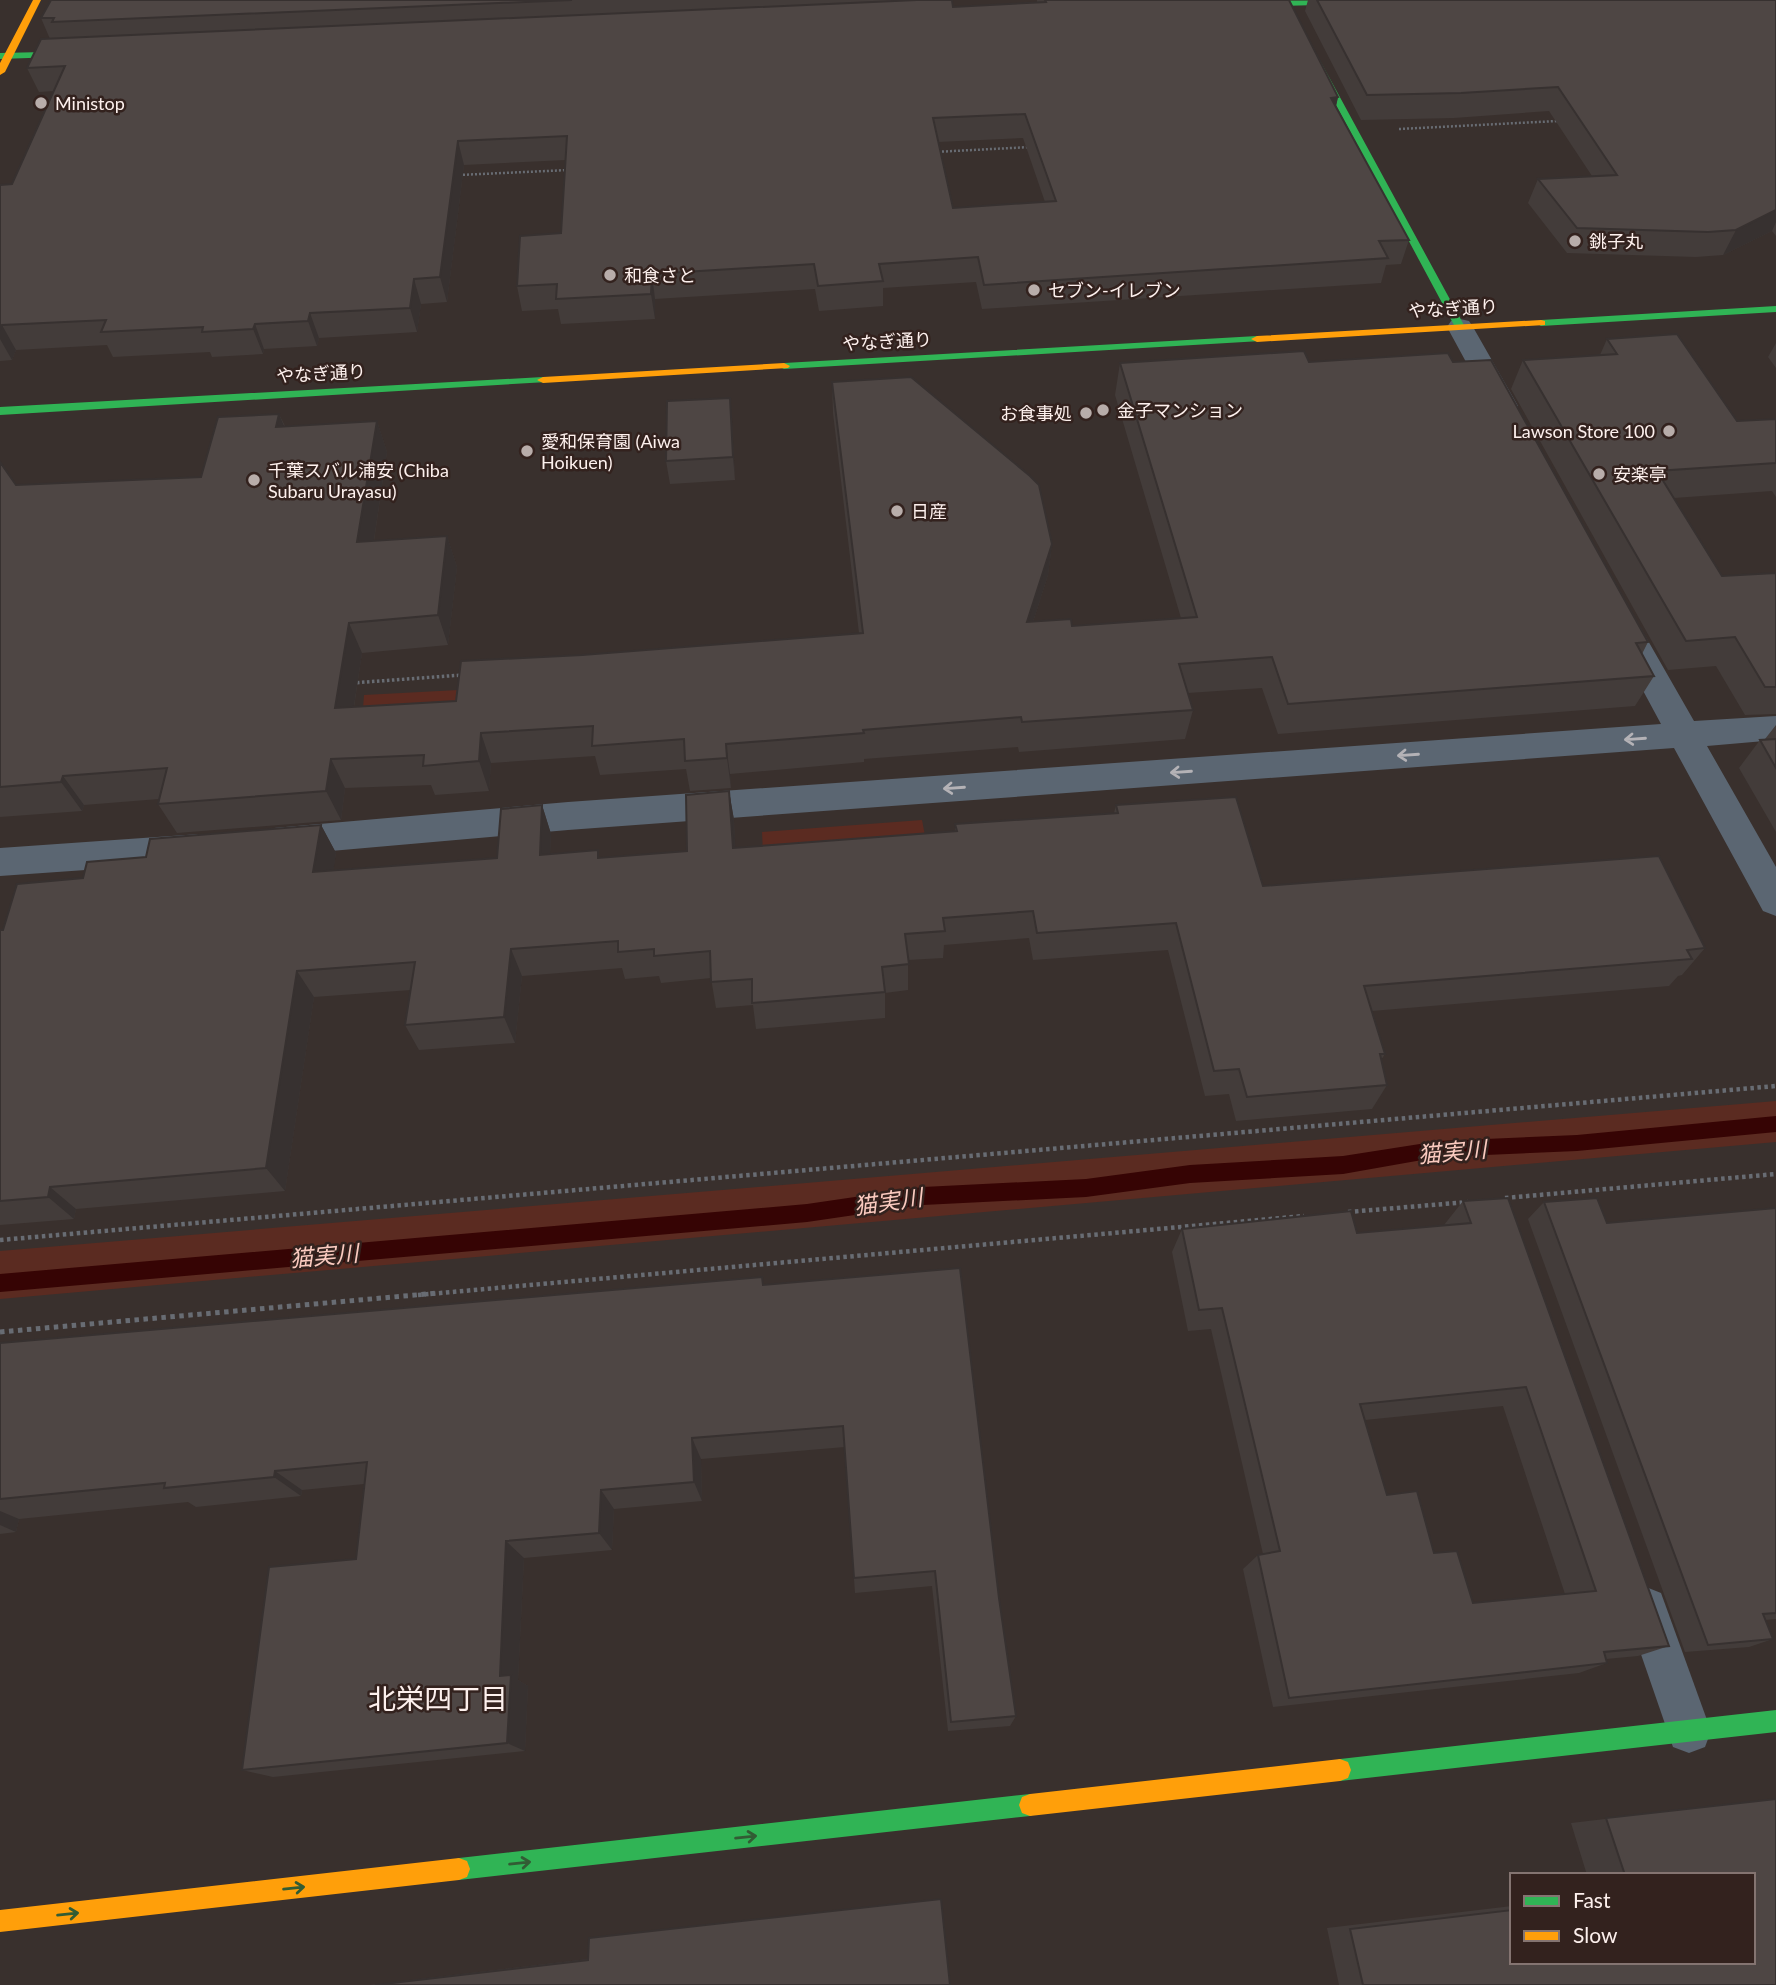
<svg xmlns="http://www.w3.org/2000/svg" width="1776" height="1985" font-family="Lato,'Noto Sans JP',sans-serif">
  <rect width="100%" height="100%" fill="#39302d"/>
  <!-- green -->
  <path fill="#5b2b21" d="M496 688 494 732 362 721 364 695Z
    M922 820 930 862 764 874 762 832Z
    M1776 1101V1142L0 1299V1251Z"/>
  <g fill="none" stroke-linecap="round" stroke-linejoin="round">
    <!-- stream -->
    <path fill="#360404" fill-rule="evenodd" d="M1776 1116V1132L1577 1151 1439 1157 1343 1174 1190 1183 1086 1197 923 1205 807 1222 0 1292V1274L807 1204 923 1187 1086 1179 1190 1165 1343 1156 1439 1141 1577 1135Z"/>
    <!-- path-far3 -->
    <path stroke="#686c73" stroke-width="2.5" stroke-dasharray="2 2" stroke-linecap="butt" d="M1399 129 1558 121
      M934 152 1031 147
      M459 175 569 170"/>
    <!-- path-far2 -->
    <path stroke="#686c73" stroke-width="3.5" stroke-dasharray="2.5 2.5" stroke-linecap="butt" d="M352 683 462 675"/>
    <!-- path-far1 -->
    <path stroke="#686c73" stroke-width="4.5" stroke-dasharray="3.5 3.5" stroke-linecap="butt" d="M1505 1198 1776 1174
      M1348 1212 1468 1202
      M0 1240 1776 1086
      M418 1295 1304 1216"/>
    <!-- path -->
    <path stroke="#686c73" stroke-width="5" stroke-dasharray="4.5 4.5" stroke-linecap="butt" d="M0 1332 438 1293"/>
    <!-- lane -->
    <path fill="#5b6672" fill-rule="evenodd" d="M1646 1587 1661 1593 1711 1731 1705 1747 1689 1753 1673 1747 1625 1608 1631 1593Z"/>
    <!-- street -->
    <path fill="#5b6672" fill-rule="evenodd" d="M1460 319 1469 321 1473 327 1518 406 1514 412 1504 415 1494 412 1490 406 1447 327 1451 321Z
      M1628 622 1639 625 1694 721 1776 716V740L1707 746 1776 867V916L1763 911 1674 748 568 830 274 856 261 852 256 842 261 832 274 828 568 802 1661 724 1612 633 1617 625Z
      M200 834 213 838 218 848 213 858 200 862 0 876V848Z"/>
    <!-- fast -->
    <path fill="#30b455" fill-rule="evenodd" d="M1400 0 1396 3 1237 7 1233 4 1237 1Z
      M89 51V55L86 56 0 59V53Z
      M1310 53 1317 55 1465 327 1464 329 1455 327 1309 55Z
      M1776 306V312L1541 326 1536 323 1541 320Z
      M1257 336 1261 337V341L784 369 778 366 784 363Z
      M543 377 547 378V382L0 415V407Z
      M1776 1710V1732L1340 1781 1332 1778 1329 1770 1332 1762 1340 1759Z
      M1030 1794 1038 1797 1041 1805 1038 1813 1030 1816 459 1880 451 1877 448 1869 451 1861 459 1858Z"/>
    <!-- slow -->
    <path fill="#ff9f0a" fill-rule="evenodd" d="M33 0H41L5 72 0 75V63Z
      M1541 320 1545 321V325L1257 342 1251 339 1257 336Z
      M784 363 790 366 788 368 543 383 537 380 543 377Z
      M1340 1759 1348 1762 1351 1770 1348 1778 1340 1781 1030 1816 1022 1813 1019 1805 1022 1797 1030 1794Z
      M459 1858 467 1861 470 1869 467 1877 459 1880 0 1932V1910Z"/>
  </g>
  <!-- wall -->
  <path fill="#433c3a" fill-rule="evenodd" d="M51 0H900L953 7 1037 3V0H1289L1338 97 1336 107 1409 240 1401 264 1386 265 1381 283 982 309 976 282 883 288V306L819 311 815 289 655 299V319L561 324 558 309 522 311 517 286 561 233 566 160 464 165 447 302 421 304 417 332 319 338 317 346 264 349 263 354 212 357 210 352 113 357 107 345 16 350 12 360 0 361V185L12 184 54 91 39 92 27 68 50 39 41 18ZM1023 138 1045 202 953 208 938 142Z
    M1308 0H1776V236L1772 231 1723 255 1696 257 1567 253 1528 203 1538 179 1592 176 1549 111 1454 118 1361 120 1305 11Z
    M1607 339 1737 421 1776 419V497L1772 491 1674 498 1722 576 1776 573V714L1745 715 1716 666 1668 670 1511 389 1523 360 1600 355Z
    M1776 343V368L1768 357Z
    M1453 362 1648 642 1642 654 1654 676 1635 706 1278 734 1262 688 1188 693 1193 710 1185 739 1019 752 1018 747 864 759V762L730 774 731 788 690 791 686 769 600 775 595 756 491 763 489 791 435 795 431 785 345 788 341 820 177 833 158 804 159 799 84 805 82 811 0 817V462L16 485 201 477 279 414 285 426 377 421 387 452 374 541 447 536 457 567 448 645 362 653 354 707 456 701 582 655 859 633 833 413 832 382 1052 544 1048 575 1033 622 1072 626 1181 618 1115 395 1120 363Z
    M732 421 735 480 670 484 666 461Z
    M1776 725V832L1739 768 1760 740 1765 739Z
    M729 791 734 820 735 848 955 831V824L1114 813 1116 805 1263 886 1705 948 1682 975 1678 976 1669 986 1372 1011 1385 1054 1381 1060 1387 1085 1372 1109 1236 1121 1229 1094 1205 1096 1168 950 1033 960 1029 938 944 945 943 958 908 960V990L885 993V1018L756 1029 753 1005 716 1008 711 978 661 983 659 976 625 979 622 968 522 976 515 1043 419 1050 405 1025 411 990 314 997 285 1191 76 1209 74 1219 0 1225V930H3L83 878 146 857 321 825 336 853 333 870 497 858 542 805 551 834 550 854 600 858 687 851Z
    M1463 1201 1669 1646 1638 1656 1606 1659 1607 1663 1579 1673 1273 1707 1243 1569 1258 1555 1263 1554 1211 1329 1188 1331 1172 1252 1182 1229 1357 1233 1444 1225ZM1503 1406 1565 1594 1473 1603 1387 1495 1365 1420Z
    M1544 1202 1607 1223 1776 1208V1619L1765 1620 1773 1639 1749 1647 1685 1652 1528 1219Z
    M764 1285 999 1598 1016 1716 1010 1726 948 1731 932 1586 855 1593 845 1447 701 1459 702 1501 614 1509 612 1550 524 1558 518 1680 528 1686 525 1751 273 1777 242 1770 356 1559 364 1484 302 1490 301 1496 196 1507 188 1502 19 1519 16 1532 0 1534V1343Z
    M1776 1799V1985H1339L1327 1928 1512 1906V1962H1753V1875H1587L1571 1823Z
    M588 1959 950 1985H370Z"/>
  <!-- shaded-wall -->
  <path fill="#373130" d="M1338 97 1332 121 1331 98Z
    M458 141 464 165 447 302 440 277Z
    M1776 210V222L1772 231 1723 255 1736 230Z
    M652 274 655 299V319L651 294Z
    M414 279 421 304 417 332 410 308Z
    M310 313 319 338 317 346 308 321Z
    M255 324 264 349 263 354 253 329Z
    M2 325 16 350 12 360 0 339V330Z
    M730 398 732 421 735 480 733 457Z
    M279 414 292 445 276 427Z
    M377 421 387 452 369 573 357 542Z
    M447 536 457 567 448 645 438 615Z
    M1052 544 1048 575 1023 653 1027 622Z
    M349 623 362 653 349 738 335 708Z
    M481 733 491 763 489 791 479 761Z
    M726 744 730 774 731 788 727 758Z
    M331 759 345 788 341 820 326 791Z
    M63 776 84 805 82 811 61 782Z
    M729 791 734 820 737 876 733 848Z
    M542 805 551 834 549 883 540 855Z
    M321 825 336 853 329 900 313 872Z
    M511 949 522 976 515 1043 504 1017Z
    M297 971 314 997 285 1191 266 1168Z
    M50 1187 76 1209 74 1219 48 1197Z
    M692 1438 701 1459 702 1501 694 1482Z
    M275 1471 302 1490 301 1496 274 1477Z
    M601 1490 614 1509 612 1550 599 1533Z
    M0 1511 19 1519 16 1532 0 1525Z
    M506 1541 524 1558 518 1680 528 1686 525 1751 507 1743 500 1676Z"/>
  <!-- building -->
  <path fill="#4e4644" stroke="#373130" stroke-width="2" fill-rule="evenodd" d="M51 0H572L52 22 54 18H41Z
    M917 0H952L953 7 1046 2 1045 0H1289L1338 97 1331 98 1409 240 1379 241 1388 258 984 285 978 257 879 264 883 281 818 286 814 264 652 274 651 294 556 299 557 284 517 286 520 236 561 233 567 136 458 141 440 277 414 279 410 308 310 313 308 321 255 324 253 329 202 332 203 327 101 332 106 320 2 325 0 330V185L12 184 65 66 27 68 41 39ZM1025 114 1056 201 953 208 933 118Z
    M1317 0H1776V210L1736 230 1708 232 1577 228 1538 179 1617 175 1558 87 1461 93 1367 95Z
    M1677 334 1737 421 1776 419V463L1657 471 1722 576 1776 573V687H1765L1735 637 1686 641 1523 360 1617 354 1607 339Z
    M1304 351 1309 362 1448 353 1453 362 1491 360 1648 642 1636 643 1654 676 1288 704 1272 657 1179 664 1193 710 1022 722 1021 717 863 730 864 733 726 744 727 758 685 761 684 739 592 746 593 726 481 733 479 761 423 766 424 755 331 759 326 791 158 804 167 768 63 776 61 782 0 787V462L16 485 201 477 218 417 279 414 276 427 377 421 357 542 447 536 438 615 349 623 335 708 456 701 461 661 582 655 863 633 832 382 911 377 1030 476 1039 485 1052 544 1027 622 1071 619 1072 626 1197 617 1120 363Z
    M730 398 733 457 666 461 667 401Z
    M1776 739V768L1760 740Z
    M729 791 733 848 957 831 955 824 1118 813 1116 805 1236 797 1263 886 1659 856 1705 948 1687 950 1692 959 1364 986 1385 1054H1380L1387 1085 1247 1097 1239 1069 1214 1071 1176 923 1037 933 1033 911 943 918 945 931 905 934 909 964 882 967 885 992 752 1003V979L711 982 710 951 654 956V949L618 952V941L511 949 504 1017 405 1025 415 962 297 971 266 1168 50 1187 48 1197 0 1201V930H3L17 884 83 878 87 862 146 857 150 839 321 825 313 872 497 858 501 809 542 805 540 855 598 850V858L687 851 686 795Z
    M1508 1198 1669 1646 1604 1652 1607 1663 1289 1698 1258 1555 1280 1551 1222 1308 1199 1310 1182 1229 1351 1211 1357 1233 1471 1223 1463 1201ZM1526 1387 1596 1591 1473 1603 1457 1551 1434 1553 1417 1491 1387 1495 1360 1404Z
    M1597 1198 1607 1223 1776 1208V1613L1763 1614 1773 1639 1708 1645 1544 1202Z
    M960 1268 999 1598 1016 1716 951 1722 935 1571 854 1578 843 1426 692 1438 694 1482 601 1490 599 1533 506 1541 500 1676 511 1675 507 1743 242 1770 269 1567 356 1559 367 1462 275 1471 274 1477 164 1488 165 1483 0 1499V1343L762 1277 763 1285Z
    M1776 1799V1985H1363L1350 1929 1512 1910V1962H1753V1875H1625L1606 1818Z
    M941 1899 950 1985H375L588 1960 589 1938Z"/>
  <!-- one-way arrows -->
  <defs><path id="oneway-shaft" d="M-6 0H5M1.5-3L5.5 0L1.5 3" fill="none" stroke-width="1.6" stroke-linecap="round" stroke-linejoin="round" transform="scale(1.75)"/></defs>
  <g stroke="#b4b2b6">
    <use href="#oneway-shaft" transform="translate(1635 739) rotate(176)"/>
    <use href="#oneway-shaft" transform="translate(1408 755) rotate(176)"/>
    <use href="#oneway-shaft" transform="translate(1181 772) rotate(176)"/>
    <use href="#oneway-shaft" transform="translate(954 788) rotate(176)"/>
  </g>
  <g stroke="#325c34">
    <use href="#oneway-shaft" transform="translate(746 1837) rotate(-6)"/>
    <use href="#oneway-shaft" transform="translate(520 1863) rotate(-6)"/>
    <use href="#oneway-shaft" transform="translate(294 1888) rotate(-6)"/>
    <use href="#oneway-shaft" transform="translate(68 1914) rotate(-6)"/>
  </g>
  <!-- markers -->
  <g fill="#b8adaa" stroke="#33221e" stroke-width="2.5">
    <circle cx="41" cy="103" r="7"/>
    <circle cx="1575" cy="241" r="7"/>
    <circle cx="610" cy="275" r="7"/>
    <circle cx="1034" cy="290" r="7"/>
    <circle cx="1103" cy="410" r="7"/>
    <circle cx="1086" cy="413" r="7"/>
    <circle cx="1669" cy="431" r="7"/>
    <circle cx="527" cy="451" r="7"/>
    <circle cx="1599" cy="474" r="7"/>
    <circle cx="254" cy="480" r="7"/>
    <circle cx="897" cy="511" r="7"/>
  </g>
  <g text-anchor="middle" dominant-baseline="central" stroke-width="5" stroke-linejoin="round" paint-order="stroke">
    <!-- far-poi labels -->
    <g font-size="18" fill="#fdf0ed" stroke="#33221e" text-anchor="start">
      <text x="55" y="103">Ministop</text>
      <text x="1589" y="241">銚子丸</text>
      <text x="624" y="275">和食さと</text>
      <text x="1048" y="290">セブン-イレブン</text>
      <text x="1117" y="410">金子マンション</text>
      <text x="1072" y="413" text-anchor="end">お食事処</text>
      <text x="1655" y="431" text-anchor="end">Lawson Store 100</text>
      <text x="541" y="441">愛和保育園 (Aiwa<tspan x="541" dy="21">Hoikuen)</tspan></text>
      <text x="268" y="470">千葉スバル浦安 (Chiba<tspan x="268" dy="21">Subaru Urayasu)</tspan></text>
      <text x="1613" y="474">安楽亭</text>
      <text x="911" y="511">日産</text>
    </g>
    <!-- far-street labels -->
    <g font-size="18" fill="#fdf0ed" stroke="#33221e">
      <text transform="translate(1453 308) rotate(-3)">やなぎ通り</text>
      <text transform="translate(887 341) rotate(-3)">やなぎ通り</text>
      <text transform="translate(321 373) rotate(-3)">やなぎ通り</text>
    </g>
    <!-- water labels -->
    <g font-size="23" font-style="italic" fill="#facabf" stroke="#33221e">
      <text transform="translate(1452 1151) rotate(-5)">猫実川</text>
      <text transform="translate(888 1201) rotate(-8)">猫実川</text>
      <text transform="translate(324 1255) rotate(-5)">猫実川</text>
    </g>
    <!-- near-neighbourhood labels -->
    <g font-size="28" fill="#fdf0ed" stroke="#33221e">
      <text x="438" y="1698">北栄四丁目</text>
    </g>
  </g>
  <!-- legend -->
  <rect x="1510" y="1873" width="245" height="91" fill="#33221e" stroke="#847471" stroke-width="2"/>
  <rect x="1524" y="1896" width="35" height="10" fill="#30b455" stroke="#847471" stroke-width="2"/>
  <text x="1573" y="1908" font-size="21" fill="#fdf0ed">Fast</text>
  <rect x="1524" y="1931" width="35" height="10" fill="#ff9f0a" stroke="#847471" stroke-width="2"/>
  <text x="1573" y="1943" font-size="21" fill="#fdf0ed">Slow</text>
</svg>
